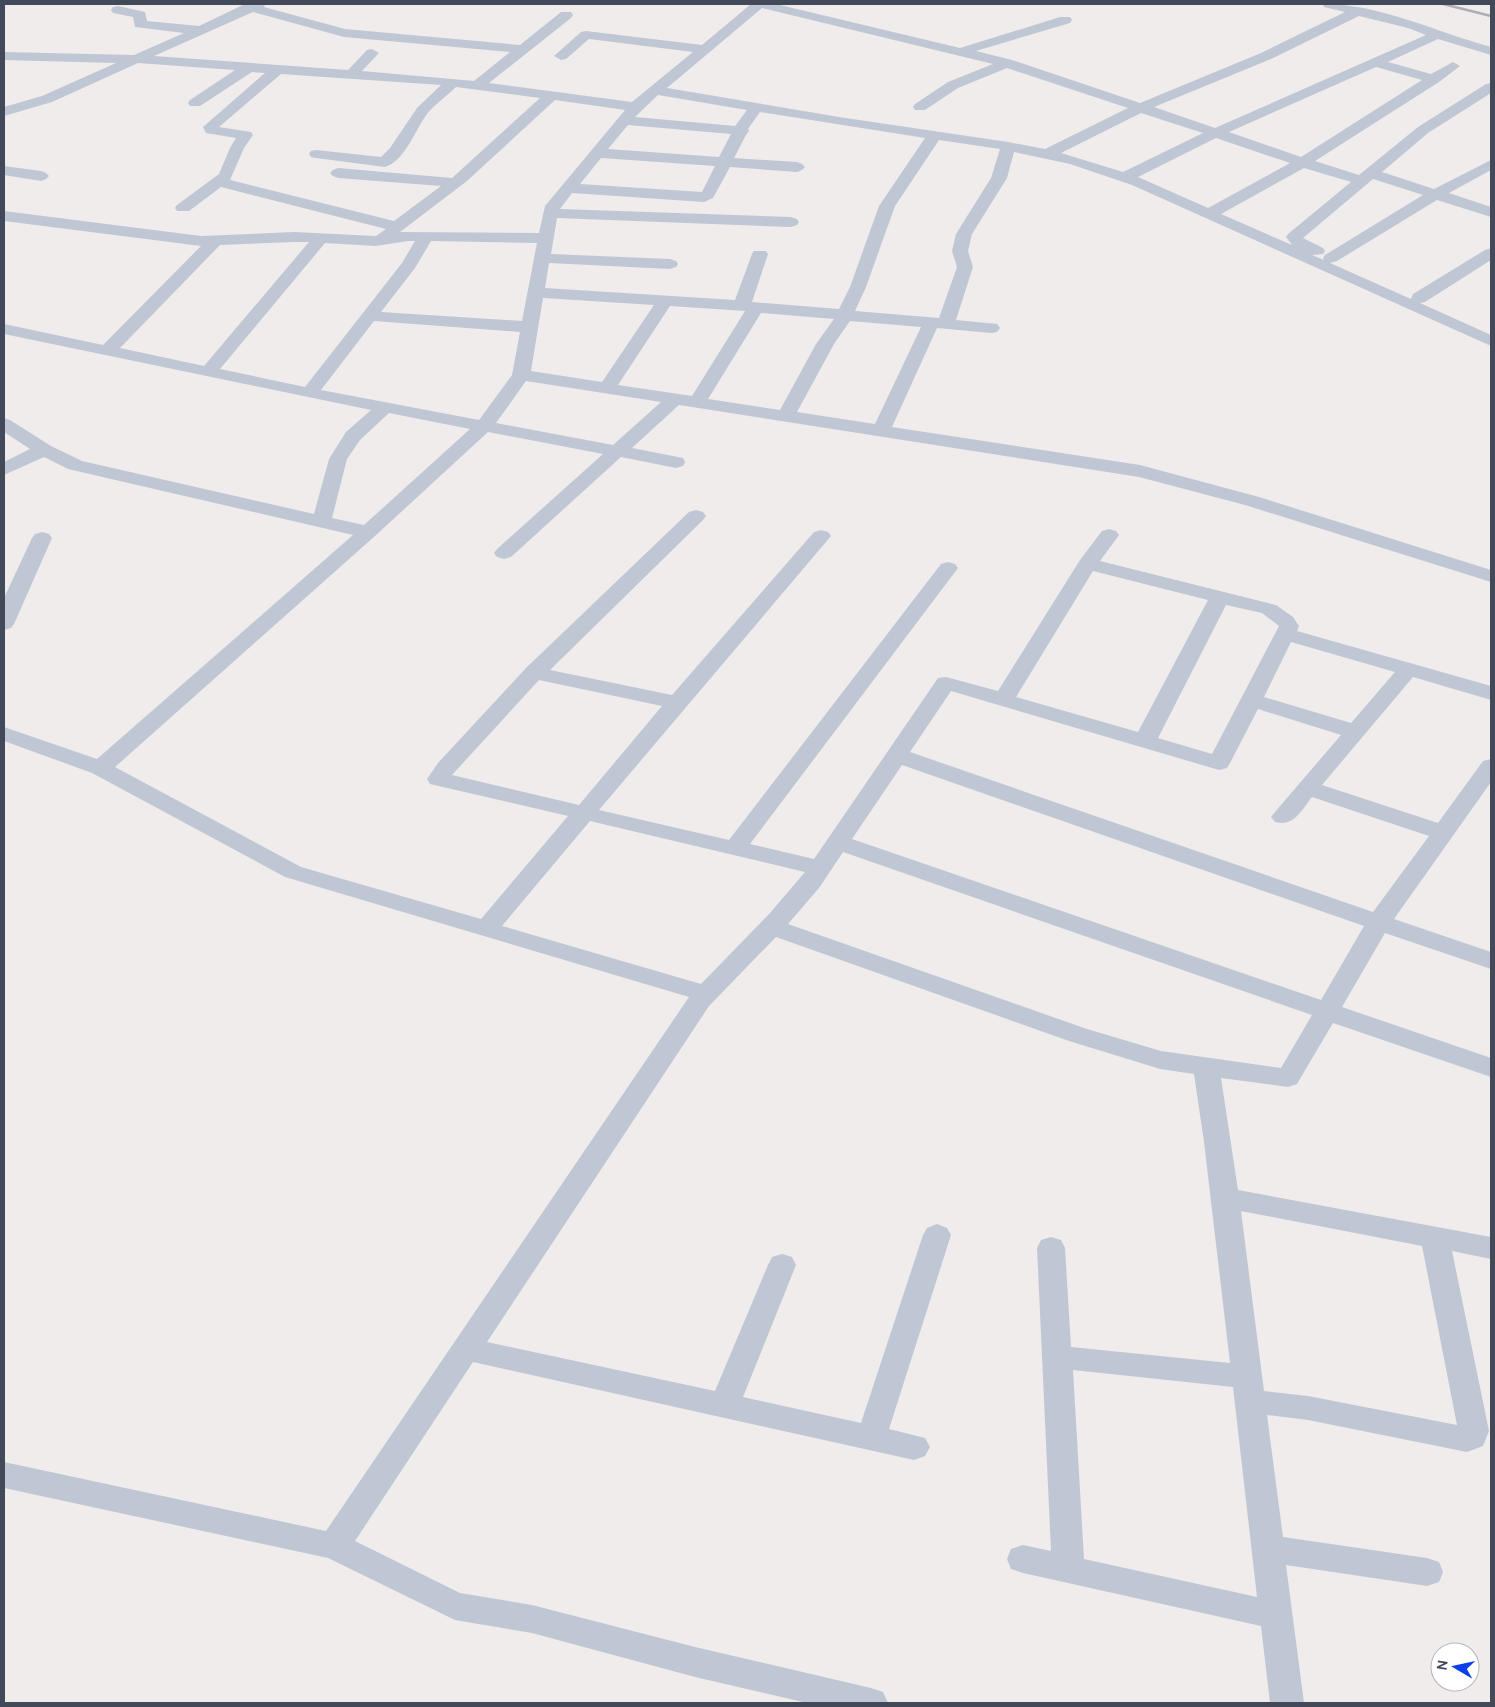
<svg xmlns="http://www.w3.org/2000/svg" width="1495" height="1707" font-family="Cabin,sans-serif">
  <rect width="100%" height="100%" fill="#efeceb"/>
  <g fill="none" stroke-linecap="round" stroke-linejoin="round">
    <!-- minor -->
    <path fill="#c0c7d4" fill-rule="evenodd" d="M245 4H265L264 7 345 29 520 45 561 12H571L573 15 571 18 489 83 632 102 693 52 589 39 566 59 561 60 554 56 581 32 586 31 702 45 751 4H776L960 48 1060 17H1070L1072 20 1070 23 976 51 1012 60 1140 103 1261 53 1345 12 1324 7 1323 4C1381 4 1436 32 1491 47V55L1438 39 1388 62 1431 74 1453 62 1460 66 1439 82 1315 161 1359 175 1418 127 1486 84 1491 83V93L1428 133 1382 172 1434 189 1491 160V170L1449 193 1491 207V217L1437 200 1337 261 1330 263 1411 299 1413 294 1485 250 1491 248V260L1425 302 1420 303 1491 335V346L1132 185 1070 164 1014 152 1007 178 972 234 968 251 973 267 956 320 997 324 1000 328 997 332 991 333 937 328 892 427 1140 465 1259 497 1491 570V582L1245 505 1139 477 679 405 632 448 683 458 685 462 683 466 676 468 621 457 511 557 504 559 497 557 494 553 497 549 603 454 488 432 375 536 115 767 301 867 481 919 568 816 430 784 427 779 438 763 526 668 689 512 696 510 703 512 706 516 703 520 550 670 672 695 814 532 821 530 828 532 831 536 599 810 729 840 941 564 948 562 955 564 958 568 750 844 814 859 938 678 946 677 998 691 1080 560 1102 531 1109 529 1116 531 1119 535 1100 561 1276 605 1293 617 1299 626 1297 631 1491 686V700L1413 677 1322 785 1438 823 1483 761 1491 759V782L1394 919 1491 952V969L1385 933 1342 1007 1491 1058V1077L1333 1023 1297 1084 1288 1087 1221 1078 1238 1190 1491 1237V1259L1452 1251 1489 1431 1483 1446 1467 1452 1308 1420 1267 1415 1283 1537 1427 1558 1439 1562 1443 1572 1439 1582 1427 1586 1286 1565 1304 1703H1270L1261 1626 1023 1573 1011 1569 1007 1559 1011 1549 1023 1545 1051 1551 1037 1248 1041 1240 1051 1237 1061 1240 1065 1248 1071 1347 1230 1363 1204 1142 1194 1074 1160 1069 1069 1041 776 937 709 1006 487 1342 715 1391 768 1265 772 1257 782 1254 792 1257 796 1265 743 1397 861 1423 923 1235 927 1228 937 1224 947 1228 951 1235 889 1429 925 1438 930 1447 925 1456 914 1460 473 1362 355 1541 460 1593 532 1605 695 1647 871 1688 883 1692 888 1703H807L695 1677 532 1633 455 1620 328 1558 4 1488V1462L326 1531 689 997 285 877 92 773 4 741V727L97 759 353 535 68 469 44 457 4 475V462L30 449 4 432V418L10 420 51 446 82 461 314 514 329 459 346 432 371 410 4 334V324L103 345 201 246 4 221V211L201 236 294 232 376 236 386 229 221 187 189 211H177L175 208 177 205 219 174 230 148 236 138 206 133 203 127 265 73 252 72 200 106H190L188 103 190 100 235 70 138 63 52 102 4 116V107L42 96 116 63 4 60V52L134 55 184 33 135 27 133 17 113 13 111 10 113 7 118 6 145 12 147 21 199 26ZM762 8 993 64 948 82 915 104 913 107 915 110H925L958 88 1007 68 1128 108 1045 149 1008 142 839 117 667 88ZM253 12 344 37 510 52 474 81 362 71 379 53 372 49 367 50 348 70 154 56ZM1359 16 1408 28 1426 35 1215 128 1154 107 1271 59ZM1376 67 1422 80 1301 157 1229 132ZM281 74 441 85 417 108 390 148 381 157 316 150 311 151 309 154 311 157 316 158 385 167C405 161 415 130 427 114 435 104 447 96 456 87L540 98 452 178 338 168 333 170 330 173 333 176 338 178 441 186 394 221 230 180 244 148 253 135 251 132 219 127ZM658 95 747 110 735 126 635 117ZM555 100 625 110 545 206 539 233 400 232 467 181ZM760 112 925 138 879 206 850 287 839 309 752 302 768 254 766 251H754L752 254 735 300 545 288 549 263 670 269 676 267 678 264 676 261 670 259 551 254 557 218 791 227 797 225 799 222 797 219 791 217 560 209 572 193 704 202 713 198 730 167 797 172 802 170 805 167 802 164 797 162 734 158 746 135 749 131 748 129ZM1141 113 1203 133 1123 172 1061 153ZM628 125 731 134 719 157 608 149ZM1216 138 1290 163 1208 208 1138 177ZM939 140 1000 149 991 178 956 234 952 251 957 267 939 318 855 311 866 287 895 206ZM601 158 715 166 702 192 580 184ZM1304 168 1351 182 1288 234 1286 237 1292 245 1221 214ZM1373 179 1423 195 1325 255 1323 258 1324 260 1312 255 1323 254 1325 251 1323 248 1303 238ZM408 241H415L402 263 305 387 220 369 325 243 376 246ZM431 241 537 243 522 321 381 312 415 268ZM294 242H309L204 366 120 348 220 245ZM543 298 654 305 602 382 531 371ZM670 306 745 311 692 396 618 385ZM761 313 834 319 816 344 780 410 708 399ZM374 321 520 332 512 375 479 420 321 390ZM850 321 921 327 875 424 797 412 834 344ZM526 381 661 402 613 445 496 423ZM389 413 470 429 364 525 332 518 347 459 360 440ZM1093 571 1208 600 1138 732 1016 697ZM1226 605 1262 613 1279 626 1212 754 1158 738ZM1291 642 1395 672 1351 723 1264 697ZM539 680 662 706 579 805 452 775ZM951 691 1219 770 1227 768 1230 763 1258 709 1341 735 1275 812 1271 817 1275 822C1294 827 1301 811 1312 797L1429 836 1373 912 910 752ZM902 765 1364 926 1321 1000 852 839ZM590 821 805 872 770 913 701 984 502 926ZM843 852 1312 1015 1281 1068 1161 1051 1087 1029 788 924 819 888ZM1241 1211 1422 1246 1457 1425 1308 1396 1264 1391ZM1073 1370 1233 1387 1257 1597 1084 1559Z
      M4 166 41 171 46 173 49 176 46 179 41 181 4 175Z
      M42 532 49 534 52 538 14 624 11 628 4 630V598L32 538 35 534Z"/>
    <!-- rail -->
    <path stroke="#adafb7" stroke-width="2.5" d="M1443 4 1491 16"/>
  </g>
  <!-- border -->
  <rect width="1495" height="1707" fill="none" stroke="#424a5a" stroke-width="10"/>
  <!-- north arrow -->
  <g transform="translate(1455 1667) rotate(279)"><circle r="24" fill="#ffffff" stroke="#b3b7bd"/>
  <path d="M0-4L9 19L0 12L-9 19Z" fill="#0b40e8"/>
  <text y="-8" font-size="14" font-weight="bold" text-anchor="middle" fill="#424a5a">N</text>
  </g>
</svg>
